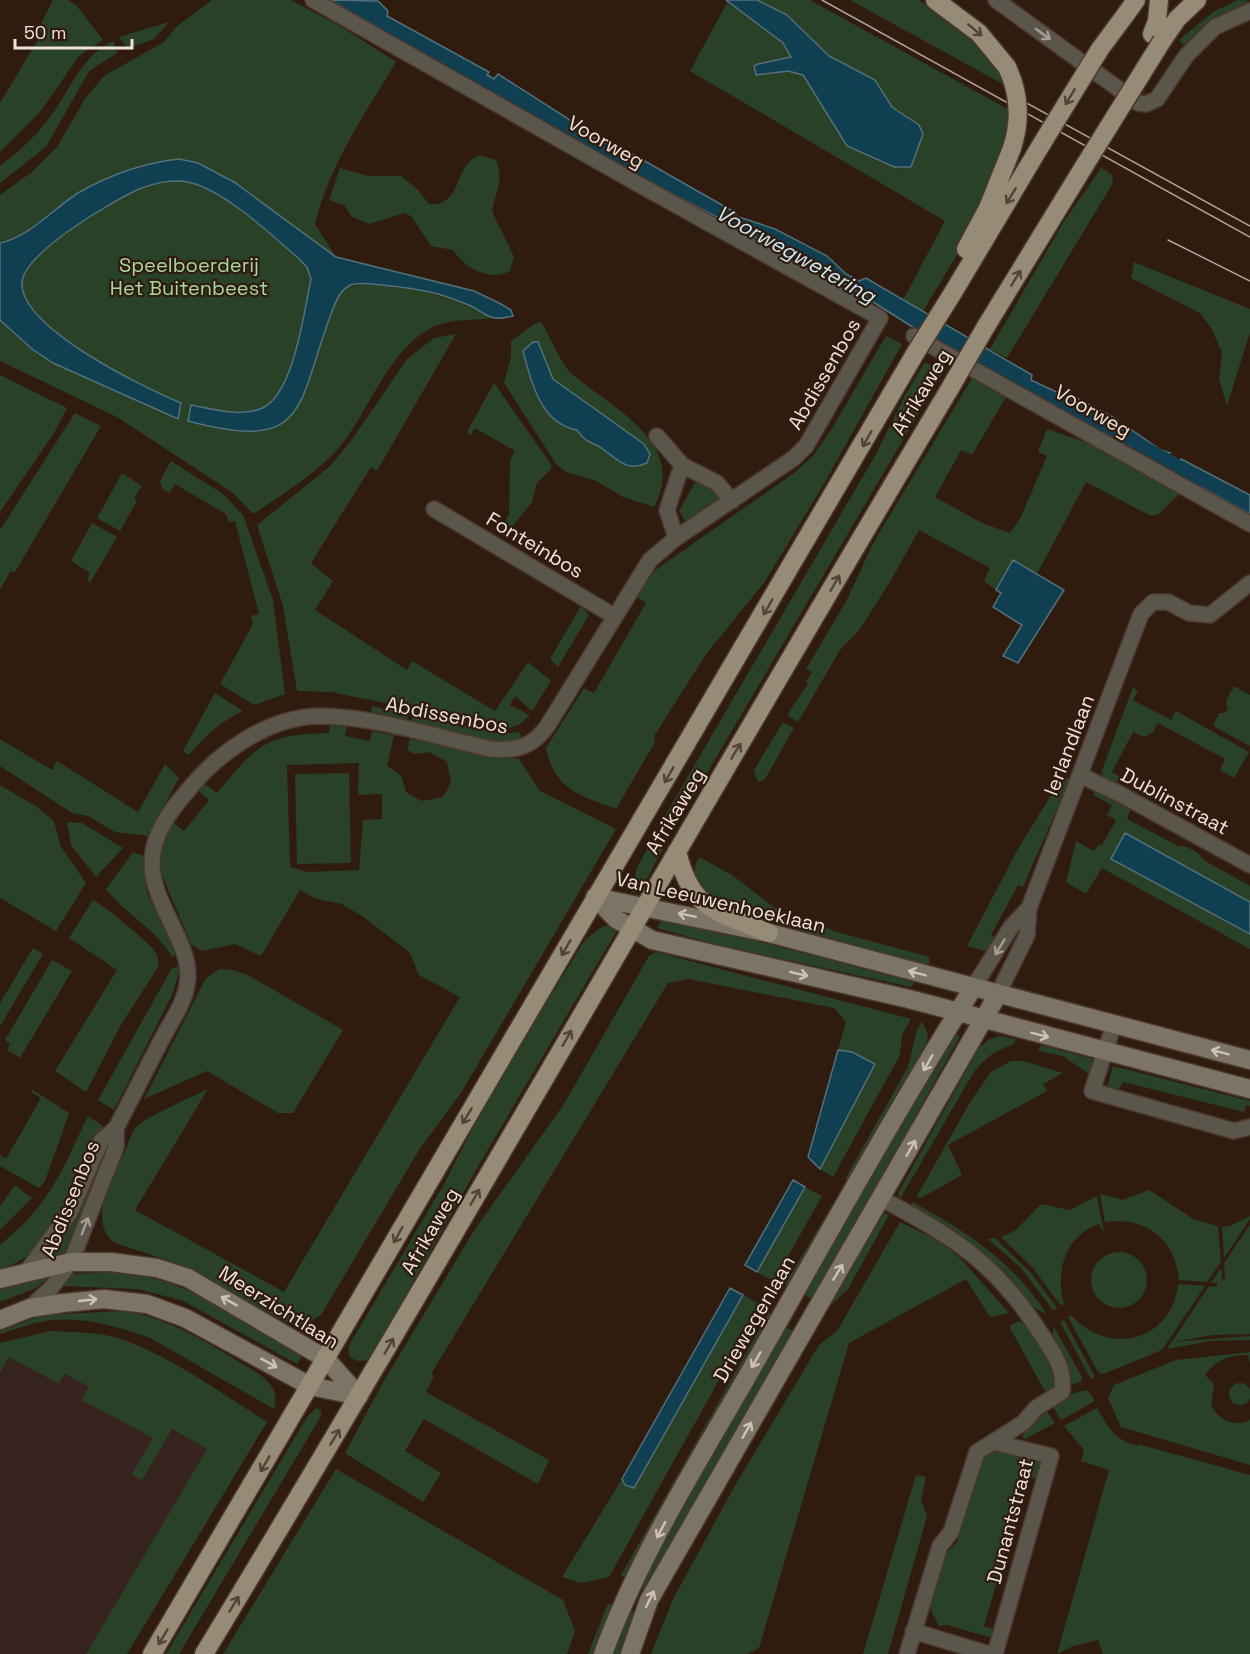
<svg xmlns="http://www.w3.org/2000/svg" width="1250" height="1654" font-family="'Space Grotesk',sans-serif">
  <rect width="100%" height="100%" fill="#301c0f"/>
  <!-- commercial -->
  <path fill="#36231f" d="M9 1357 59 1384 65 1374 208 1449 86 1654H0V1373Z"/>
  <!-- green -->
  <path fill="#284127" fill-rule="evenodd" d="M53 0H68L76 5 103 40 79 56 40 112 0 152V103L42 33 38 30Z
    M212 0H291L342 27 396 62C365 114 329 165 315 224L336 257 340 293C369 266 464 302 495 318 480 320 464 319 449 322 393 332 371 412 337 450 313 476 282 495 253 514L233 493 117 417 0 361V195L32 172 57 147 85 99 104 76 164 42 176 27Z
    M757 0H810L1011 111 1005 148 960 250 923 311 903 300 945 221 690 71 728 1 783 43 791 57 758 64 754 66 756 75 788 71 803 75 847 146 880 162 903 169 908 116 892 107 875 80 829 56Z
    M850 0H919L969 33 999 68 1010 88Z
    M1238 0 1250 1 1215 17 1185 46 1179 40 1213 12Z
    M169 22 154 39 128 49 119 37Z
    M110 42H114L117 53 89 71 46 147 0 183V166C17 153 34 138 47 121 69 93 79 60 110 42Z
    M479 155 496 160C504 179 496 192 492 211L514 257 510 271C489 282 465 268 453 250L431 246 411 216 405 213 369 224 352 217 344 205 329 200 340 168 368 176H401L418 190 429 204C464 206 452 167 479 155Z
    M1101 168 1112 175 1113 183 1007 358 990 349 1063 223Z
    M1134 262 1250 309V332L1227 406 1219 379 1222 352 1211 328 1200 313 1131 278Z
    M541 322C550 336 561 364 571 373 610 408 689 441 654 507L623 497 596 481 566 472 556 464 504 383 511 357V341L534 324Z
    M456 334 377 471 371 467 311 563 333 581 315 610 407 670 412 661 495 711 528 662 551 681 532 711 515 696 510 705 530 715 519 725 509 728 331 692 297 691 283 606 257 525 329 467 351 441 407 359 434 338Z
    M886 336 902 344 821 489 764 583 707 653 654 736 655 742 616 809C579 795 555 790 546 748L584 688 594 693 646 603 637 597 654 571 794 473 813 456 831 430Z
    M925 362 943 372 673 831 659 826 876 454 904 397Z
    M0 375 67 408 54 433 0 512Z
    M972 378 1006 397 972 455 961 450 935 497 982 523 1010 533 1021 517 1047 456 1038 452 1047 429 1088 443 1179 494 1159 514 1151 516 1086 482 1037 574 1013 560 996 590 984 581 990 568 919 530 891 580 860 629 840 650 798 722 787 715 808 684 806 682 812 672 806 669 847 600 872 545Z
    M494 383 551 464V469L537 483 532 502 505 536 499 533 509 514 510 460 515 451 475 428 471 435 467 432Z
    M75 413 101 426 15 572 11 571 0 589V530Z
    M171 461 223 494 243 515 273 600 285 694 254 705 220 684 253 624 251 616 259 614 235 521 229 522 226 514 175 484 169 493 162 488 160 481Z
    M122 473 142 486 134 498 137 501 120 531 97 518Z
    M696 481 727 498 687 524 679 511Z
    M92 523 117 537 90 583 87 580 90 573 71 561Z
    M581 606 589 615 558 667 550 659Z
    M1234 686 1250 695V746L1213 726 1219 713H1224L1228 709 1226 701Z
    M1133 687 1138 691 1133 700 1171 720 1176 711 1249 752 1234 778 1220 770 1225 759 1158 723 1153 732 1144 737 1133 732 1112 772 1122 778 1117 782 1107 780 1101 773Z
    M215 693 243 711C220 722 205 736 189 755L183 751Z
    M372 706 408 714 407 724 370 716Z
    M413 715 502 734 519 732 522 738 500 743 411 725Z
    M783 722 794 728 765 779 758 783 754 770Z
    M330 723 347 725 345 736 370 741 372 731 394 735 387 766 401 775 406 792 422 801 443 797 451 782 447 762 430 752 415 754 407 750 410 739 519 759 540 791 616 829 461 1093 419 1150 321 1315 304 1325 287 1323 185 1266 115 1243C86 1222 113 1176 125 1151 128 1144 132 1131 137 1126 148 1116 192 1097 208 1089L135 1210 284 1292 460 997 419 975 410 953 365 918 342 904 316 899 300 890 261 956 235 944 202 951 191 944 159 868 161 844 173 822 184 831 209 800 199 791 205 784 217 793C256 746 265 734 329 733ZM359 763 358 795 382 794V819L363 820 359 870 308 872 290 867 287 765Z
    M0 739 52 770 57 761 138 812 165 764 179 778 148 836 115 832 88 816 72 813 0 766Z
    M349 773 351 863 297 864 295 774Z
    M1062 777 1070 779 1023 887 1018 885 991 935 997 939 990 952 967 946 1018 849Z
    M0 785 37 807 54 821 61 847 86 883 56 931 0 898Z
    M1096 790 1104 795 1111 792 1129 803 1131 809 1127 819 1178 846 1187 847 1198 853 1205 861 1250 886V902L1125 833 1111 859 1250 934V949L1102 868 1086 894 1066 882 1076 841 1094 851 1099 844 1102 845 1116 820 1107 815 1112 805 1093 795Z
    M67 822 82 823 123 848 96 877 71 845Z
    M651 841 664 847 640 891 631 893 637 868Z
    M133 852 143 856 147 893 177 954 172 957C156 929 125 914 106 889Z
    M699 857 732 875 775 908 837 932 930 957 928 967 834 941 720 903C702 893 687 878 699 857Z
    M93 900C101 903 147 941 153 949 158 955 159 960 158 967L122 1023 86 1092 55 1071 117 970 69 938Z
    M663 917 915 982 911 987 714 944 657 928Z
    M612 924 616 932 476 1170 370 1359C361 1362 356 1362 349 1356V1345L444 1184 493 1088 585 940 600 928Z
    M33 948 43 954 0 1026V1003Z
    M656 952 911 1019 902 1035 900 1055 833 1177 820 1169 875 1064 852 1052 838 1050 846 1022 834 1008 689 979 668 983 431 1374 434 1376 426 1392 549 1460 538 1484 424 1419 405 1451 441 1473 423 1502 345 1453 382 1384 475 1229 564 1104 649 956Z
    M52 960 72 971 20 1058 7 1050 10 1044 5 1040Z
    M181 966 172 995 114 1110 98 1100 172 968Z
    M219 969 233 970 248 975 343 1030 293 1113H278L207 1071 144 1099 206 978Z
    M922 1021 928 1035 926 1046 850 1180 845 1179 908 1067 917 1030Z
    M955 1033 960 1036 814 1300 803 1294Z
    M1000 1036 1016 1039 1014 1044C995 1050 983 1059 972 1075L900 1199 898 1193 978 1049 988 1040Z
    M1041 1045 1093 1059 1089 1074 1063 1056 1038 1051Z
    M1011 1061H1023L1063 1073 1043 1084 1047 1091 948 1145 962 1175 921 1198 917 1196 970 1102 991 1072Z
    M1113 1066 1250 1101V1106L1246 1105 1244 1112 1123 1082 1118 1091 1107 1087Z
    M33 1090 69 1113 45 1181 39 1188 0 1166V1155L6 1159 41 1098 31 1092Z
    M88 1116 104 1127C63 1172 70 1249 0 1269V1245C50 1205 61 1172 88 1116Z
    M108 1144 110 1150 65 1254 48 1256 69 1228 103 1150Z
    M15 1185 32 1198 0 1230V1206Z
    M805 1187 822 1196 774 1281 757 1272Z
    M1149 1190 1195 1220 1218 1226 1221 1262 1207 1282 1179 1280C1176 1240 1145 1216 1105 1222L1100 1194 1123 1200Z
    M1097 1196 1104 1232 1099 1224C1065 1236 1055 1272 1064 1304L1061 1306 1033 1268 1001 1237 1016 1230 1041 1204 1070 1210Z
    M913 1202C968 1233 1010 1259 1046 1313 1029 1310 1018 1286 1007 1274 978 1246 944 1228 910 1208Z
    M833 1204 836 1207 789 1288 785 1284Z
    M883 1212 889 1215 848 1289 829 1307Z
    M1250 1216V1219L1224 1258 1222 1227 1230 1226Z
    M900 1222 939 1241 959 1257 1009 1313 990 1317 966 1279 849 1343 759 1648 747 1654H651L673 1599 733 1489 819 1345 837 1331Z
    M1250 1225V1334L1213 1335 1173 1342 1250 1336V1340L1211 1341 1167 1349 1209 1286 1217 1287V1283H1211L1221 1268 1222 1280H1225L1224 1263Z
    M995 1238 1032 1274 1057 1308 1053 1310 1021 1268 988 1239Z
    M1091 1280a28 28 0 1 1 56 0a28 28 0 1 1-56 0Z
    M110 1272C125 1275 141 1275 156 1279 209 1294 256 1327 303 1355L297 1364 183 1301 138 1289 63 1286 73 1274Z
    M50 1276 36 1288 0 1302V1290Z
    M1178 1284 1205 1286 1162 1350 1103 1374 1098 1372 1068 1317 1071 1315C1108 1357 1172 1342 1178 1284Z
    M743 1295 761 1305 609 1577 581 1583 562 1577 622 1479 626 1485 634 1488Z
    M123 1311C173 1318 215 1348 258 1373 271 1383 279 1392 274 1409L150 1338C120 1327 87 1317 54 1320 36 1321 17 1329 0 1334V1331L43 1315Z
    M769 1312 772 1317 625 1576 620 1577Z
    M1064 1320 1095 1377 1091 1379 1060 1322Z
    M1019 1321C1033 1325 1060 1375 1053 1388L1046 1393 1009 1326Z
    M785 1327 797 1333 647 1591 637 1588 683 1503Z
    M1054 1327 1082 1377 1081 1382 1070 1385C1073 1364 1047 1347 1054 1327Z
    M50 1331C68 1332 87 1332 105 1335 156 1345 222 1394 267 1422L127 1654H86L207 1449 172 1429 142 1480 132 1474 153 1438 82 1400 89 1387 65 1374 59 1384 9 1357 0 1373V1343Z
    M1250 1352V1365L1248 1355C1229 1355 1216 1360 1205 1375L1214 1384 1211 1406C1220 1420 1234 1428 1250 1420V1465L1121 1427 1108 1398 1114 1385 1176 1360Z
    M1229 1394a11 11 0 1 1 22 0a11 11 0 1 1-22 0Z
    M1087 1390 1095 1401 1061 1420 1053 1407 1066 1395Z
    M316 1408 321 1410V1416L179 1654H166L307 1417Z
    M1097 1408C1109 1428 1114 1440 1138 1446V1444L1250 1475V1654H1103L1098 1640 1073 1646 1057 1654 1109 1470 1081 1461 1084 1450 1064 1426Z
    M1046 1410 1055 1423 1025 1439 1022 1437 1024 1433Z
    M997 1446 1037 1458C1044 1466 1042 1471 1039 1480L1027 1477 984 1626 996 1630 992 1638 947 1625 939 1626 930 1608 946 1553 957 1542 980 1467 987 1453Z
    M336 1469 563 1600 575 1631 567 1654H223Z
    M916 1475 926 1477 921 1500 927 1516 888 1654H863Z
    M608 1603 613 1606 594 1654H588Z
    M629 1610 638 1613 623 1654H612Z"/>
  <!-- water -->
  <path fill="#103f51" stroke="#54707a" stroke-width="1.5" d="M330 0 378 1 388 11 387 16 489 72 487 75 494 79 498 74 567 118 589 136 622 148 736 213V216L775 229 827 256 846 274 859 281 866 278 1032 375 1031 380 1069 398 1075 397 1118 420 1116 427 1123 424 1161 450 1170 453 1161 466 936 342 848 286 585 148Z
    M726 0H757L787 15 829 56 875 80 892 107 919 125 923 134 911 167H894L847 146 803 75 788 71 756 75 754 66 758 64 791 57 783 43Z
    M179 159 198 163 234 182 336 257 474 291 499 303 511 310 513 316C508 317 500 319 495 318 487 317 478 309 471 306 461 302 451 298 441 295 422 289 402 287 382 285 373 284 360 282 351 285 339 290 335 304 331 314 296 408 309 453 188 421L191 405C212 409 239 417 260 409 294 397 304 311 311 279L307 267 296 256C268 232 224 190 188 182 173 179 153 183 139 189 113 201 21 254 22 284 22 329 145 388 181 403L178 419 53 363 32 349 0 320V243C29 237 53 209 78 193 109 175 144 163 179 159Z
    M533 342H538L553 379 644 444 650 454 647 463C628 472 619 461 604 450 592 440 588 446 577 430 541 424 531 382 523 351Z
    M1181 459 1250 495V514L1176 473Z
    M1013 560 1064 590 1018 663 1003 656 1022 625 993 607 1001 593 996 590Z
    M1125 833 1250 902V934L1111 859Z
    M838 1050 852 1052 875 1064 820 1169 808 1157Z
    M793 1180 805 1187 757 1272 745 1265Z
    M730 1288 743 1295 634 1488 625 1485 622 1479Z"/>
  <g fill="none" stroke-linecap="round" stroke-linejoin="round">
    <!-- canal -->
    <path stroke="#103f51" stroke-width="16" d="M1146 450 1197 478"/>
    <!-- street casing -->
    <g stroke="#4b382b" stroke-width="18">
      <path id="street" d="M996 0 1138 103 1146 104 1157 99 1186 56 1215 27 1250 11
        M914 336 1250 524
        M657 436 682 465 717 483 732 501
        M434 509 614 616
        M676 538 667 510 682 465
        M1080 775 1120 794 1250 865
        M973 988 1011 927 1029 908
        M998 994 1027 935 1029 908 1141 614 1153 602H1168L1189 613 1210 615 1250 583
        M1114 1024 1092 1091 1234 1131 1250 1127
        M882 1199C955 1237 999 1266 1043 1337 1055 1355 1065 1369 1062 1392L1036 1408 1023 1423 977 1452 951 1532 940 1546 907 1654
        M27 1271 70 1212 101 1141 116 1128C132 1097 148 1066 164 1035 173 1019 184 1003 187 985 195 946 152 906 152 864 152 834 170 811 189 789 220 751 270 716 321 716 377 717 436 737 491 749 517 751 533 747 548 725L650 560 676 538 794 458 806 446 880 318 647 189 313 0
        M30 1308 51 1288 71 1262 116 1147V1128
        M993 1442 1051 1456 995 1654
        M913 1631 989 1654"/>
    </g>
    <!-- secondary casing -->
    <g stroke="#4b382b" stroke-width="21">
      <path id="secondary" d="M595 897 616 919 652 940 909 999 1250 1089
        M595 897 769 933 1250 1060
        M0 1279 71 1262H111L157 1268 188 1278 326 1359 359 1396
        M0 1320 30 1308 63 1303 104 1299 147 1304 185 1318 310 1386 359 1396
        M603 1654C640 1553 699 1461 752 1368 824 1241 895 1112 973 988
        M630 1654 649 1600 998 994"/>
    </g>
    <!-- primary casing -->
    <g stroke="#4b382b" stroke-width="21">
      <path id="primary" d="M935 0 979 33 1007 67
        M1126 14 1136 0
        M1152 34 1157 21 1159 0
        M1162 41 1177 19 1197 0
        M966 249 988 208 1012 148
        M954 291 1041 145
        M985 328 1083 168
        M677 851C691 911 717 911 769 933
        M152 1654 916 352
        M204 1654C457 1236 698 810 949 390"/>
    </g>
    <!-- street -->
    <use href="#street" stroke="#5b564c" stroke-width="15"/>
    <!-- secondary -->
    <use href="#secondary" stroke="#7c7464" stroke-width="18"/>
    <!-- primary -->
    <use href="#primary" stroke="#958b76" stroke-width="18"/>
    <!-- tram -->
    <path stroke="#b2a298" stroke-width="1.5" d="M822 0 1250 237
      M1014 96 1250 226
      M1168 240 1250 281"/>
    <!-- primary-bridge casing -->
    <g stroke="#4b382b" stroke-width="21" stroke-linecap="butt">
      <path id="primary-bridge" d="M1007 67C1020 94 1021 120 1012 148
        M1041 145 1100 49 1126 14
        M1083 168 1162 41
        M916 352 954 291
        M949 390 985 328"/>
    </g>
    <!-- primary-bridge -->
    <use href="#primary-bridge" stroke="#958b76" stroke-width="18"/>
  </g>
  <!-- one-way arrows -->
  <defs><path id="oneway-shaft" d="M-6 0H5M1.5-3L5.5 0L1.5 3" fill="none" stroke-width="1.6" stroke-linecap="round" stroke-linejoin="round" transform="scale(1.5)"/></defs>
  <g stroke="#534333">
    <use href="#oneway-shaft" transform="translate(975 30) rotate(40)"/>
    <use href="#oneway-shaft" transform="translate(1070 97) rotate(121)"/>
    <use href="#oneway-shaft" transform="translate(1011 196) rotate(121)"/>
    <use href="#oneway-shaft" transform="translate(1016 278) rotate(-59)"/>
    <use href="#oneway-shaft" transform="translate(867 439) rotate(120)"/>
    <use href="#oneway-shaft" transform="translate(835 583) rotate(-60)"/>
    <use href="#oneway-shaft" transform="translate(768 607) rotate(120)"/>
    <use href="#oneway-shaft" transform="translate(736 751) rotate(-59)"/>
    <use href="#oneway-shaft" transform="translate(669 775) rotate(120)"/>
    <use href="#oneway-shaft" transform="translate(566 948) rotate(120)"/>
    <use href="#oneway-shaft" transform="translate(567 1038) rotate(-60)"/>
    <use href="#oneway-shaft" transform="translate(467 1116) rotate(121)"/>
    <use href="#oneway-shaft" transform="translate(475 1197) rotate(-60)"/>
    <use href="#oneway-shaft" transform="translate(398 1235) rotate(119)"/>
    <use href="#oneway-shaft" transform="translate(389 1346) rotate(-60)"/>
    <use href="#oneway-shaft" transform="translate(335 1437) rotate(-59)"/>
    <use href="#oneway-shaft" transform="translate(265 1464) rotate(120)"/>
    <use href="#oneway-shaft" transform="translate(234 1604) rotate(-59)"/>
    <use href="#oneway-shaft" transform="translate(163 1637) rotate(121)"/>
  </g>
  <g stroke="#a69c93">
    <use href="#oneway-shaft" transform="translate(1043 34) rotate(36)"/>
    <use href="#oneway-shaft" transform="translate(1000 947) rotate(121)"/>
    <use href="#oneway-shaft" transform="translate(85 1226) rotate(-69)"/>
  </g>
  <g stroke="#cec2b7">
    <use href="#oneway-shaft" transform="translate(687 915) rotate(-168)"/>
    <use href="#oneway-shaft" transform="translate(917 973) rotate(-165)"/>
    <use href="#oneway-shaft" transform="translate(799 974) rotate(13)"/>
    <use href="#oneway-shaft" transform="translate(1040 1035) rotate(15)"/>
    <use href="#oneway-shaft" transform="translate(1220 1052) rotate(-165)"/>
    <use href="#oneway-shaft" transform="translate(928 1063) rotate(120)"/>
    <use href="#oneway-shaft" transform="translate(911 1148) rotate(-60)"/>
    <use href="#oneway-shaft" transform="translate(838 1272) rotate(-59)"/>
    <use href="#oneway-shaft" transform="translate(88 1300) rotate(-6)"/>
    <use href="#oneway-shaft" transform="translate(229 1301) rotate(-151)"/>
    <use href="#oneway-shaft" transform="translate(756 1360) rotate(120)"/>
    <use href="#oneway-shaft" transform="translate(269 1363) rotate(29)"/>
    <use href="#oneway-shaft" transform="translate(747 1430) rotate(-60)"/>
    <use href="#oneway-shaft" transform="translate(661 1530) rotate(118)"/>
    <use href="#oneway-shaft" transform="translate(650 1599) rotate(-64)"/>
  </g>
  <g text-anchor="middle" dominant-baseline="central" stroke-width="4.5" stroke-linejoin="round" paint-order="stroke">
    <!-- street labels -->
    <g font-size="20" fill="#f1e3da" stroke="#301c0f">
      <text transform="translate(606 142) rotate(30)">Voorweg</text>
      <text transform="translate(824 374) rotate(-60)">Abdissenbos</text>
      <text transform="translate(921 392) rotate(-59)">Afrikaweg</text>
      <text transform="translate(1093 411) rotate(30)">Voorweg</text>
      <text transform="translate(535 545) rotate(31)">Fonteinbos</text>
      <text transform="translate(447 715) rotate(11)">Abdissenbos</text>
      <text transform="translate(1069 745) rotate(-69)">Ierlandlaan</text>
      <text transform="translate(1175 801) rotate(28)">Dublinstraat</text>
      <text transform="translate(675 811) rotate(-59)">Afrikaweg</text>
      <text transform="translate(721 902) rotate(13)">Van Leeuwenhoeklaan</text>
      <text transform="translate(70 1199) rotate(-68)">Abdissenbos</text>
      <text transform="translate(430 1231) rotate(-60)">Afrikaweg</text>
      <text transform="translate(279 1307) rotate(32)">Meerzichtlaan</text>
      <text transform="translate(754 1319) rotate(-60)">Driewegenlaan</text>
      <text transform="translate(1010 1521) rotate(-75)">Dunantstraat</text>
    </g>
    <!-- park labels -->
    <g font-size="20" fill="#a7d8a3" stroke="#301c0f">
      <text x="189" y="265">Speelboerderij<tspan x="189" dy="23">Het Buitenbeest</tspan></text>
    </g>
    <!-- water labels -->
    <g font-size="21" font-style="italic" fill="#cdeaf7" stroke="#301c0f">
      <text transform="translate(796 254) rotate(29)">Voorwegwetering</text>
    </g>
  </g>
  <!-- scale -->
  <path d="M15 39v9h117v-9" fill="none" stroke="#f1e3da" stroke-width="3"/>
  <text x="24" y="39" font-size="18" fill="#f1e3da" stroke="#301c0f" stroke-width="4.5" paint-order="stroke">50 m</text>
</svg>
